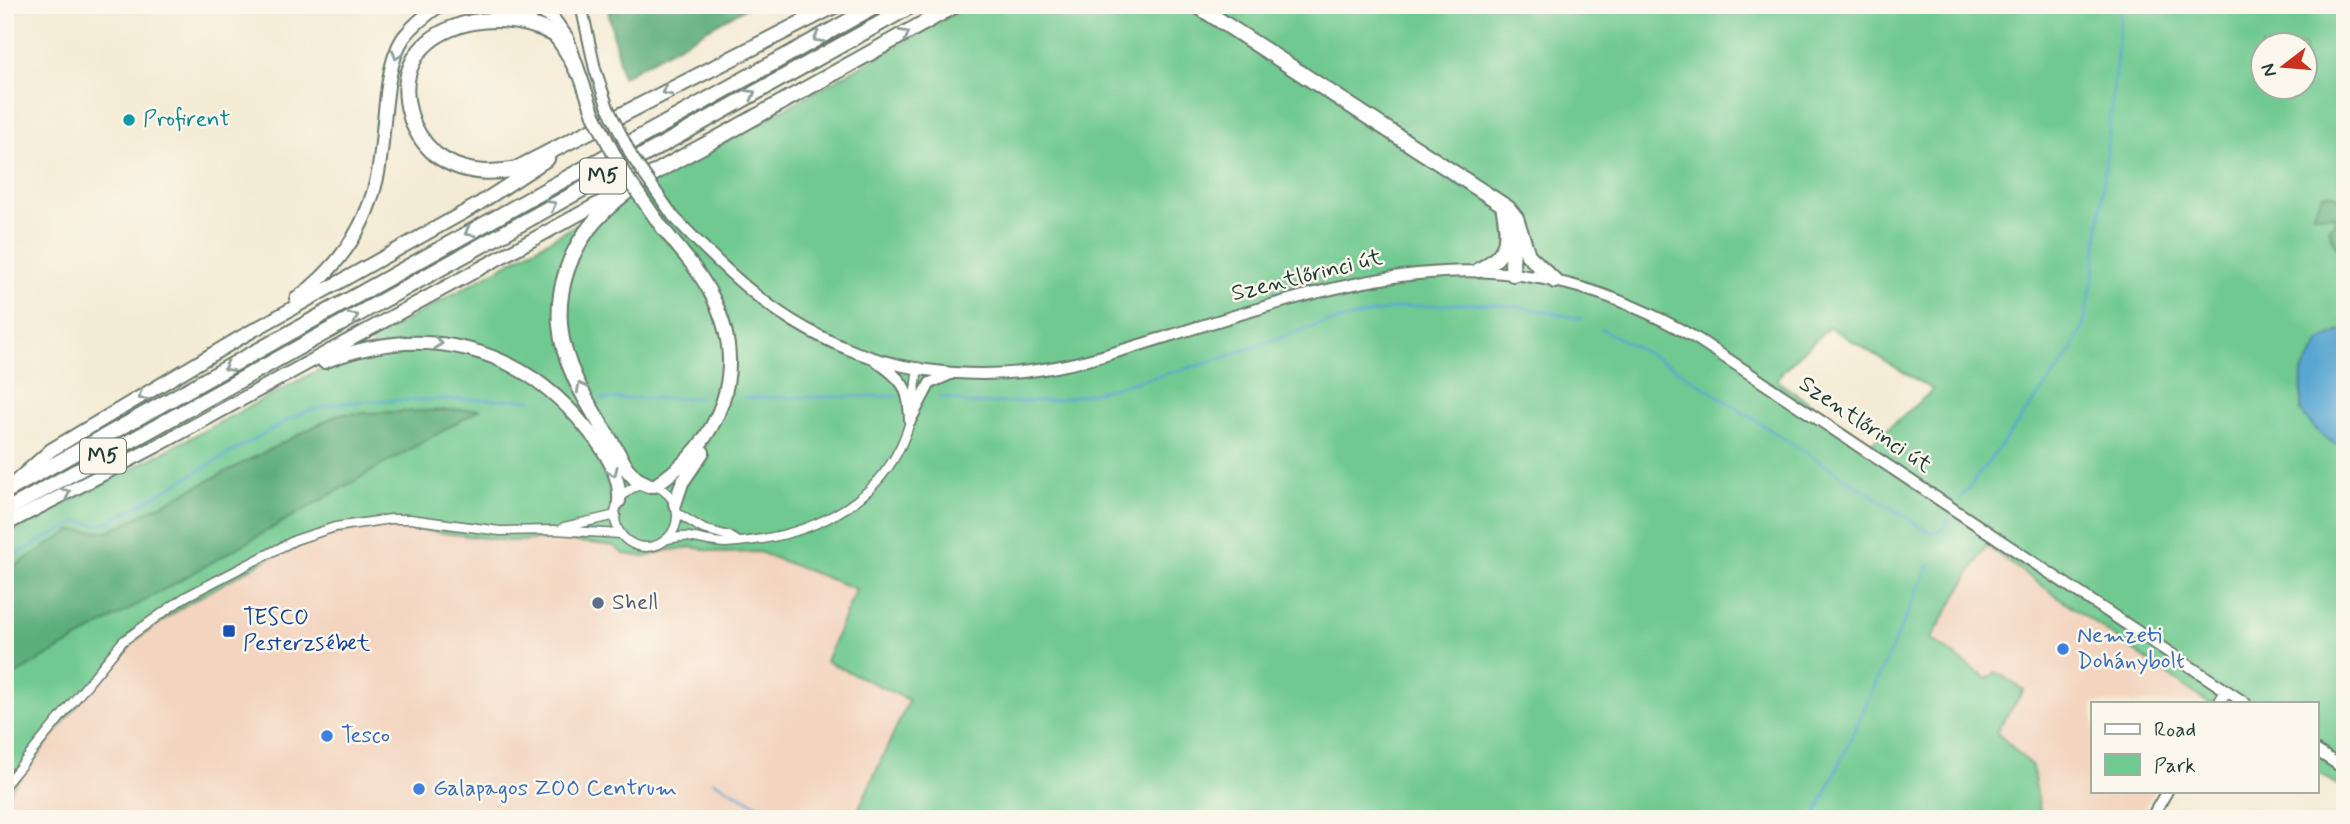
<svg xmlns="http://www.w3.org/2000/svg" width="2350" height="824" font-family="Mynerve,sans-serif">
  <rect width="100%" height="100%" fill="#fbf7ec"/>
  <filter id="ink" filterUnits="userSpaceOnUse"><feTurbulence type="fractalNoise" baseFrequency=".0143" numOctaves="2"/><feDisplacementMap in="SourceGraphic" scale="14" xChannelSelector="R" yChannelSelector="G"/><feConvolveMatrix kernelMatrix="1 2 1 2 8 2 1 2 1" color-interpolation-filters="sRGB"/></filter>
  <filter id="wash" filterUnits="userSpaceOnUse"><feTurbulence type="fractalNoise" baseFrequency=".00686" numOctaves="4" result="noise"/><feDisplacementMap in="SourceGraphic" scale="28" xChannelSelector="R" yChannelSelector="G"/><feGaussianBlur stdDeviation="1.57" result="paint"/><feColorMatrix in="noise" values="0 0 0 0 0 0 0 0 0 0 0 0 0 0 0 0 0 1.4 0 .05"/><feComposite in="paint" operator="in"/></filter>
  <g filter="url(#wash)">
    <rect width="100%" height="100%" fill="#f4ebd4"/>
    <!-- built -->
    <path fill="#f3d4bf" d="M381 525 509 541 555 539 614 546 624 554 645 557 664 551 692 547 723 553 759 552 856 589 909 700 854 819H8L5 800 13 786 114 659 137 639 187 604 271 557 311 541 351 530Z
      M1986 546 2206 702 2093 703V791H2154L2138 819H2044L2041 817 2032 766 1996 731 1987 679 1931 639Z"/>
    <!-- green -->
    <path fill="#70c990" stroke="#488362" stroke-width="2" fill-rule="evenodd" d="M970 5H2345V790L2317 772V703H2208L1986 546 1931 639 1987 679 1996 672 2024 690 1996 732 2032 766 2041 816 2044 819H854L909 700 826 661 856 589 759 552 723 553 692 547 664 551 646 557 624 554 614 546 555 539 509 541 381 525 351 530 311 541 271 557 187 604 137 639 114 659 13 786 5 800 7 593 5 536 324 367 374 350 371 340ZM2262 46H2304V88H2262ZM1829 327 1933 390 1870 444 1777 381 1783 371Z"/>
    <!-- forest -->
    <path fill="#5cad7a" stroke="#3e7557" stroke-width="2" d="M607 5H751L622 77Z
      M2323 194H2335L2342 202 2345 203V243L2336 247 2329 228 2335 223 2334 216 2312 214Z
      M481 409 5 680V603L15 592 5 580V572L72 530 108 532 339 414Z"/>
    <!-- water -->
    <path fill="#59a6d2" stroke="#3c7283" stroke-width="2" d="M2345 329V446C2327 445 2312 425 2301 412L2302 372 2321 340Z"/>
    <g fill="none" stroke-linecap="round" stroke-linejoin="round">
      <!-- stream -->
      <path stroke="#59a6d2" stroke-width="2.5" d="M1602 329 1673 367 1929 532 1934 533 1943 529 1947 521
        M940 396 972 404 1058 400 1101 391 1207 363 1321 324 1401 307 1474 303 1517 306 1582 319
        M744 398 896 396
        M601 399 699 398
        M1960 499 2068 357 2083 327 2094 275 2122 5
        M5 560 79 521 97 525 111 521 290 419C327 400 366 401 406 400 448 399 490 399 531 400
        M713 781 784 819
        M1814 819 1930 564"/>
    </g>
  </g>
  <g filter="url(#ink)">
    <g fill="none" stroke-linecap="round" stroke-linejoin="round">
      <!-- street casing -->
      <g stroke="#6a7a6c" stroke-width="11">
        <path id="street" d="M615 516a31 31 0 1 1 62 0a31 31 0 1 1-62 0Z
          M677 513 703 529 729 536 737 541
          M564 527 616 515
          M668 539C675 538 682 536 689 537 701 539 714 543 726 543 802 539 879 509 907 431 914 411 915 388 918 367
          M5 785 123 641 185 597 295 540 335 527 391 519H410L500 531 554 530 621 534"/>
      </g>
      <!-- secondary casing -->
      <g stroke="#6a7a6c" stroke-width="14">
        <path id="secondary" d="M581 5 595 69 608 108
          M5 10 9 5
          M673 216C730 276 778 323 858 353 915 374 984 379 1044 369 1088 362 1130 348 1172 335 1369 274 1507 227 1699 340L2245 703
          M875 360C903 381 909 385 910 421
          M911 419 930 383 951 374
          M2219 703 2226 691
          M2317 751 2345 769
          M2151 819 2167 791"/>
      </g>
      <!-- primary casing -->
      <g stroke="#6a7a6c" stroke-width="16">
        <path id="primary" d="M533 5 554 20 567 38 594 115
          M296 299C337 269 366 228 377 178 386 139 382 68 404 37 414 24 427 14 440 5
          M324 362C423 322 520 345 587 429 604 449 621 474 619 501
          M14 483 51 450 243 336 477 205 548 159
          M654 486C721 442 750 370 712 296 699 270 679 249 661 226
          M675 504 682 483 703 452
          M5 525 153 448 623 190"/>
      </g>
      <!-- highway casing -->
      <g stroke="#6a7a6c" stroke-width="18">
        <path id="highway" d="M1196 5 1508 208 1516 218 1528 255 1555 281
          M577 71C571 59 565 46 555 35 495 0 385 27 410 114 414 130 423 143 435 154 460 173 487 175 516 169L836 5
          M1479 270C1511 254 1509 237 1503 205
          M1513 274 1512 264 1514 234
          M648 485 636 479 626 468C603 423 564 378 560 325 557 288 570 250 594 222 630 180 687 156 734 129 808 88 882 47 956 5
          M5 492 877 5
          M5 511 913 5"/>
      </g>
      <!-- street -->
      <use href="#street" stroke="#fff" stroke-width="8"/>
      <!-- secondary -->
      <use href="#secondary" stroke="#fff" stroke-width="10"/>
      <!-- primary -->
      <use href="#primary" stroke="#fff" stroke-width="12"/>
      <!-- highway -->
      <use href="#highway" stroke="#fff" stroke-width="14"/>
      <!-- secondary-bridge casing -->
      <g stroke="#6a7a6c" stroke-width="14" stroke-linecap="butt">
        <path id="secondary-bridge" d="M608 108 632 157 673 216"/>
      </g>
      <!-- primary-bridge casing -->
      <g stroke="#6a7a6c" stroke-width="16" stroke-linecap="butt">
        <path id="primary-bridge" d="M594 115 623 172 661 226"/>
      </g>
      <!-- secondary-bridge -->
      <use href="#secondary-bridge" stroke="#fff" stroke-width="10"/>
      <!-- primary-bridge -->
      <use href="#primary-bridge" stroke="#fff" stroke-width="12"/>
    </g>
    <!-- one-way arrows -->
    <defs><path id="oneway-chevron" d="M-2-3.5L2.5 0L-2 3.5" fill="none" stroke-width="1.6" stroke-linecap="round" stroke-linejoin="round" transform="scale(1.75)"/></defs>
    <g stroke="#8f9e9a">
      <use href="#oneway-chevron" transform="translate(905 34) rotate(-29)"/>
      <use href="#oneway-chevron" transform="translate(818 38) rotate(151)"/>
      <use href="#oneway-chevron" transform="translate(397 55) rotate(109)"/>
      <use href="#oneway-chevron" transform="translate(666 91) rotate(154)"/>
      <use href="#oneway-chevron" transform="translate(751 94) rotate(-29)"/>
      <use href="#oneway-chevron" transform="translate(552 205) rotate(-29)"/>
      <use href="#oneway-chevron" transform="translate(469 232) rotate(151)"/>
      <use href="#oneway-chevron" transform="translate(354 317) rotate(-29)"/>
      <use href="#oneway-chevron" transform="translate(438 343) rotate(6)"/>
      <use href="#oneway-chevron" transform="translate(228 367) rotate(151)"/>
      <use href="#oneway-chevron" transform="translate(581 387) rotate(-118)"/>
      <use href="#oneway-chevron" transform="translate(142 396) rotate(149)"/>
      <use href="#oneway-chevron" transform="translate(613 472) rotate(66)"/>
      <use href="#oneway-chevron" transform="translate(66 493) rotate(-27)"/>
    </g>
  </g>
  <!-- markers -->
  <circle fill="#0f9aa8" stroke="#fbf7ec" stroke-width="2.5" cx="129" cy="120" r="7"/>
  <circle fill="#5c6f8a" stroke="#fbf7ec" stroke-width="2.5" cx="598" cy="603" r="7"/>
  <rect fill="#1a4fb4" stroke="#fbf7ec" stroke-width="2.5" x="222" y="624" width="14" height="14" rx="3.5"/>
  <g fill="#3f7fe0" stroke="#fbf7ec" stroke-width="2.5">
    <circle cx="2063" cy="649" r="7"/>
    <circle cx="327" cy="736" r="7"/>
    <circle cx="419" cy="789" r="7"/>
  </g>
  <g text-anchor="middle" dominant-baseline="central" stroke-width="5" stroke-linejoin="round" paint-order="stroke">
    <!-- shield labels -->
    <g fill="#fbf7ec" stroke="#61756b" stroke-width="2">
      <rect x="580" y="158.5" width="46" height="35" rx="5"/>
      <rect x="80" y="438.5" width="46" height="35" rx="5"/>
    </g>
    <g font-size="21" font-weight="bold" fill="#1f3d34">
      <text x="603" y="176">M5</text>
      <text x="103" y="456">M5</text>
    </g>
    <!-- culture labels -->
    <g font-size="23" fill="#0d838f" stroke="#fbf7ec" text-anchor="start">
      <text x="143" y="120">Profirent</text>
    </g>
    <!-- street labels -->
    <g font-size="23" fill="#1f3d34" stroke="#fbf7ec">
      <text transform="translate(1307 276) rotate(-14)">Szentlőrinci út</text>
      <text transform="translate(1865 425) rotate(34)">Szentlőrinci út</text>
    </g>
    <!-- service labels -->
    <g font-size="23" fill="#4e5e75" stroke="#fbf7ec" text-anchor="start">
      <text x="612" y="603">Shell</text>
    </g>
    <!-- transit labels -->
    <g font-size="23" fill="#164399" stroke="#fbf7ec" text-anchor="start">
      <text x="243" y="618">TESCO<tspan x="243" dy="26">Pesterzsébet</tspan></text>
    </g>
    <!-- shop labels -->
    <g font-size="23" fill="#366cbe" stroke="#fbf7ec" text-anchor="start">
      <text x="2077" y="636">Nemzeti<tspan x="2077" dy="26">Dohánybolt</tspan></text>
      <text x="341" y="736">Tesco</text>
      <text x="433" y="789">Galapagos ZOO Centrum</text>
    </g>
  </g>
  <!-- margin -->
  <rect width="2350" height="824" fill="none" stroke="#fbf7ec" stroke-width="28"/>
  <!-- legend -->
  <rect x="2091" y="702" width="228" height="91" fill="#fbf7ec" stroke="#a3ada2" stroke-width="2"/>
  <rect x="2105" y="724" width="35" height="10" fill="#ffffff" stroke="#a3ada2" stroke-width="2"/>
  <text x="2154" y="736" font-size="21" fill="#1f3d34">Road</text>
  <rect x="2105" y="754" width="35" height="21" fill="#70c990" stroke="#a3ada2" stroke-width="2"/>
  <text x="2154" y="772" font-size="21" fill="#1f3d34">Park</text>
  <!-- north arrow -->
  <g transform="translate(2284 66) rotate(254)"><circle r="33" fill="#fbf7ec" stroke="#a3ada2" stroke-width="2"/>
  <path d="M0-5L12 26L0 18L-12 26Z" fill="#c8321e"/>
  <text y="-10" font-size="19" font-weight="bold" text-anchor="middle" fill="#1f3d34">N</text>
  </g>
</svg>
